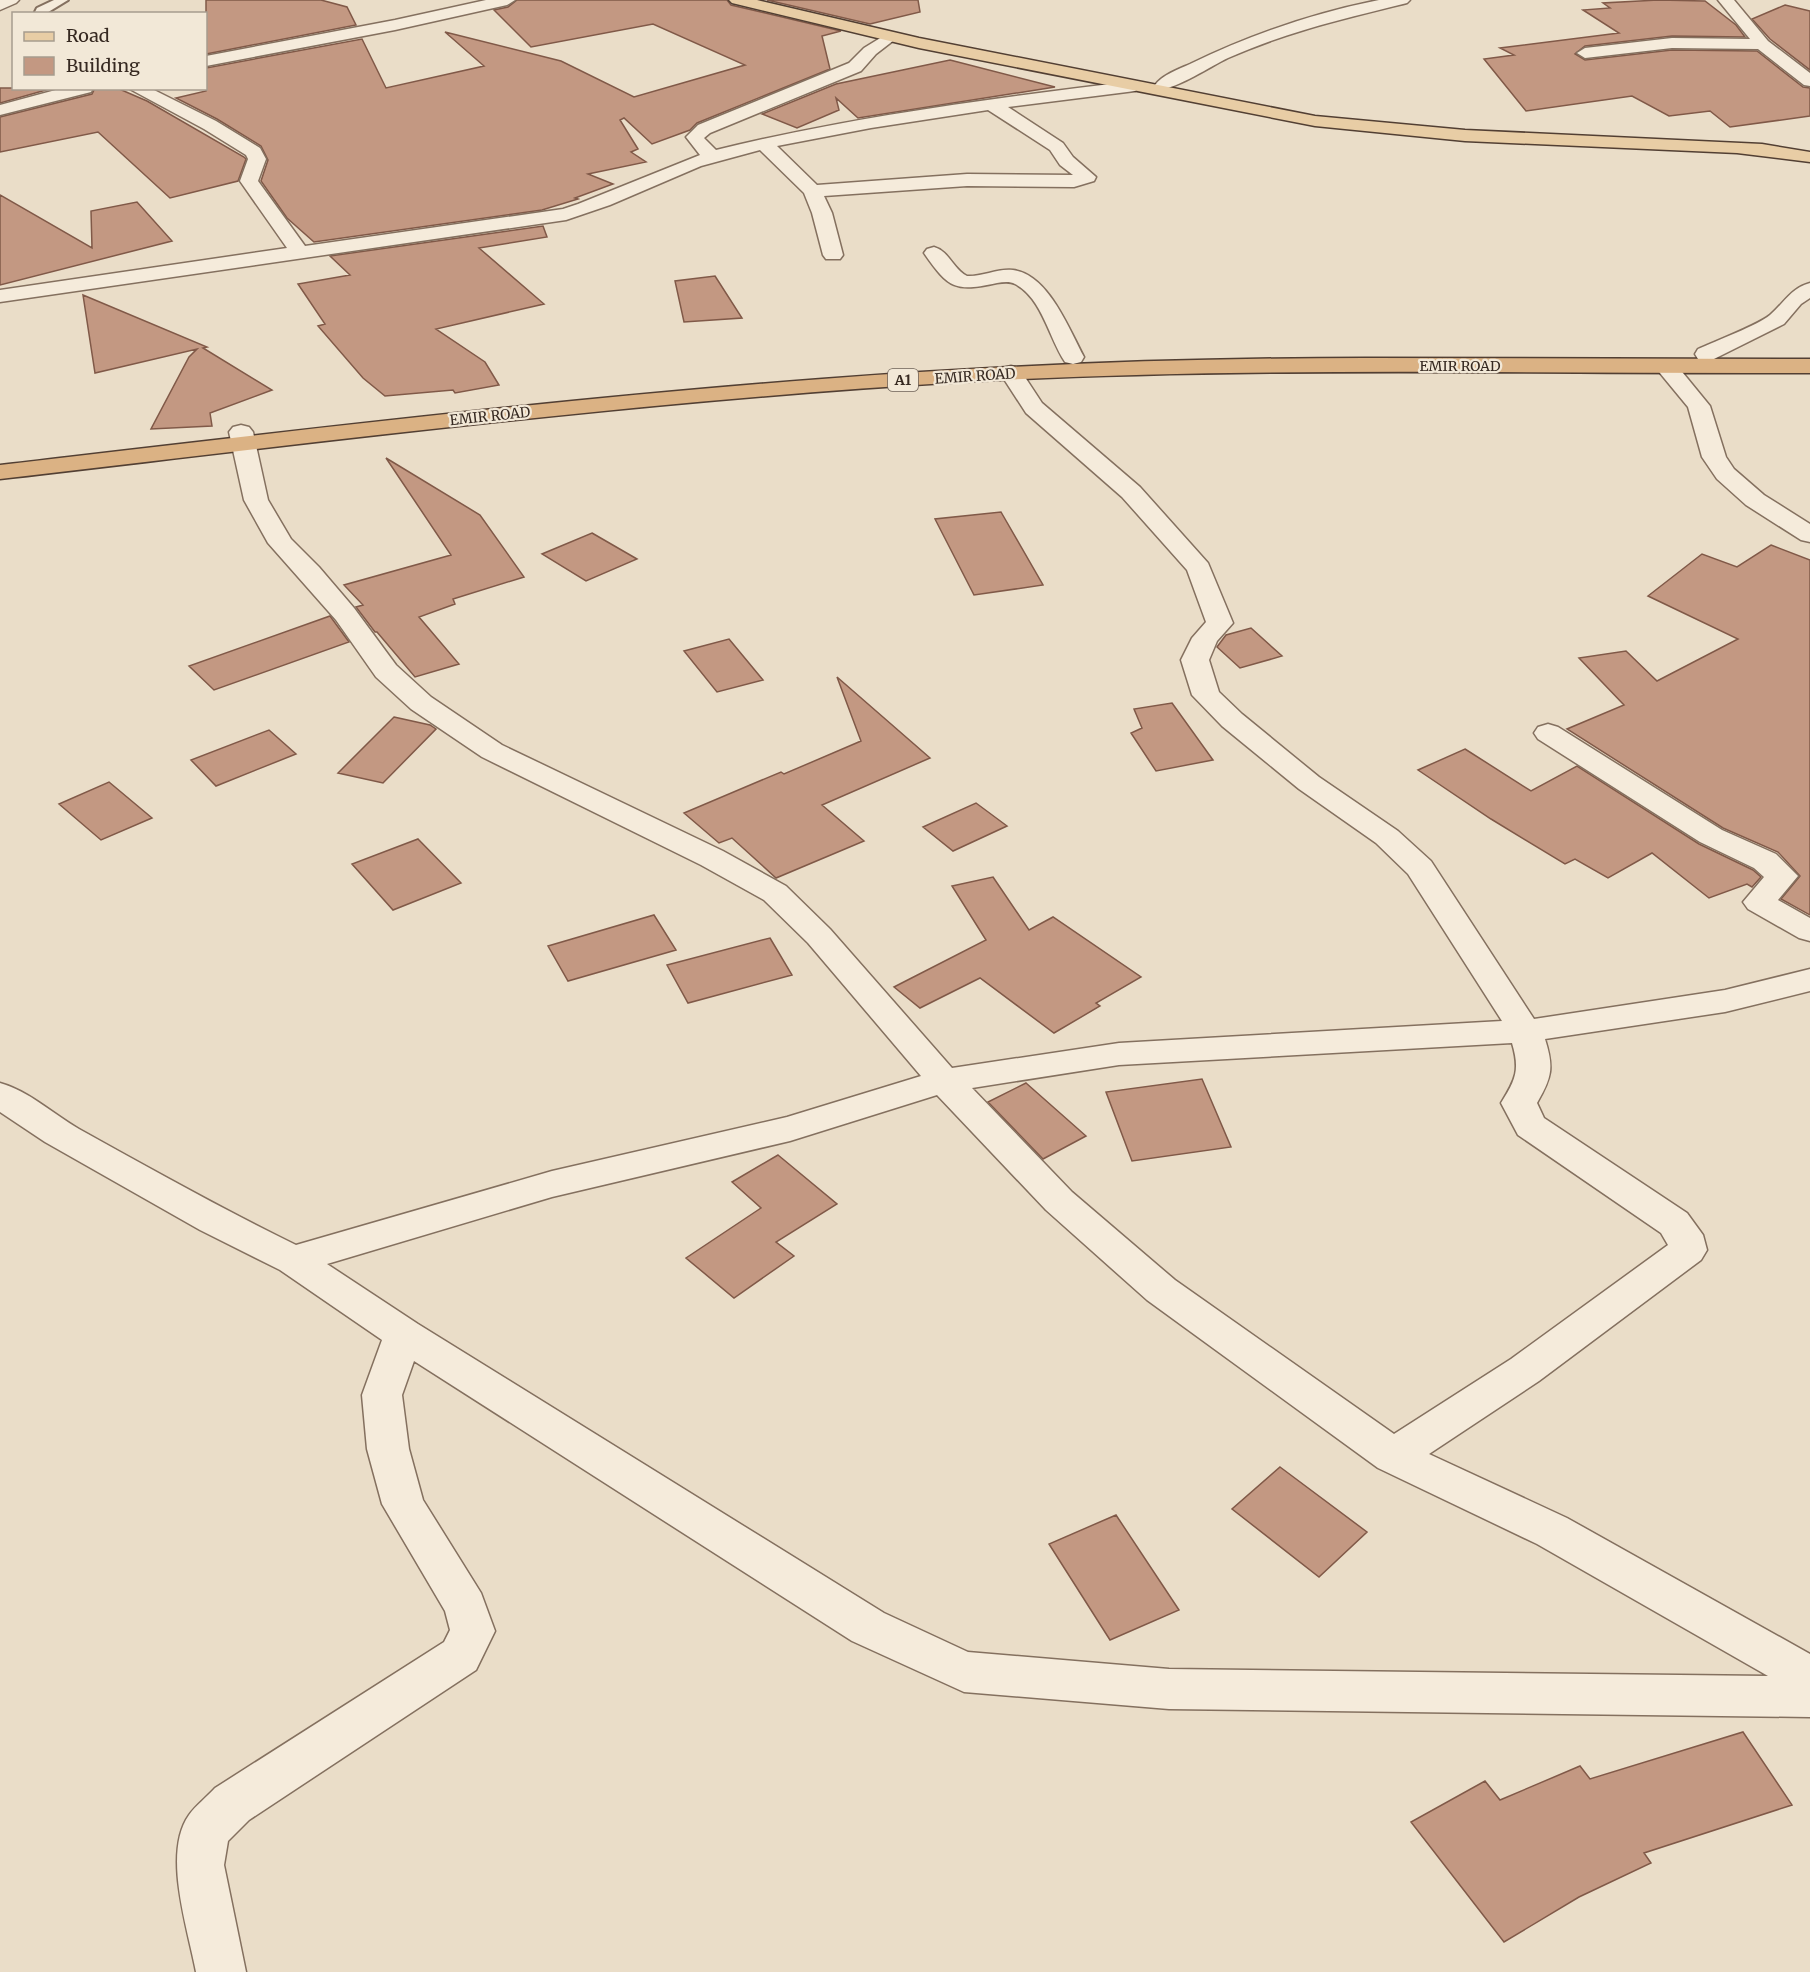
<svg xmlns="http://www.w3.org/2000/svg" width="1810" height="1972" font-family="Merriweather,serif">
  <rect width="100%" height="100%" fill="#eaddc8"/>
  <!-- building -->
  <path fill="#c39882" stroke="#805948" stroke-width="1.5" d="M206 0H321L347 7 356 25 206 54Z
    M517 0H727L731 5 841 31 822 36 830 69 697 123 690 130 652 144 624 118 620 120 638 149 631 152 646 162 588 174 613 184 575 198 578 199 542 210 314 242 287 218 261 181 268 160 261 146 217 119 176 98 206 91V68L362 39 386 88 484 66 445 32 561 61 634 97 745 65 653 24 531 47 494 10 508 7Z
    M767 0H918L920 12 870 24Z
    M1658 0 1705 1 1736 25 1745 37 1672 36 1585 46 1575 54 1585 60 1672 50 1757 51 1803 87 1810 88V116L1730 127 1710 111 1669 116 1632 96 1526 111 1484 59 1514 55 1500 48 1619 33 1583 10 1610 8 1603 3Z
    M1785 5 1810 11V70L1770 39 1752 19Z
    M950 60 1055 87 858 118 836 98 839 110 797 128 762 114 836 84Z
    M0 88H53L0 103Z
    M95 88H117L147 101 244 157 246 159 238 181 170 198 98 132 0 152V117L92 94Z
    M0 195 92 248 91 211 137 202 172 241 0 285Z
    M543 226 547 237 479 248 544 304 436 329 485 362 499 385 455 393 453 390 385 396 363 378 318 326 325 324 298 284 350 275 330 256Z
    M715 276 742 318 684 322 675 281Z
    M83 295 207 347 203 348 272 390 210 413 212 426 151 429 189 357 197 349 95 373Z
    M386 458 480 515 524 577 453 599 455 604 419 617 459 664 415 677 377 632H375L356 607 363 605 344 585 451 555Z
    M1001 512 1043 585 974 595 935 519Z
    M592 533 637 559 586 581 542 554Z
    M1771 545 1810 560V915L1781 899 1800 876 1778 852 1723 828 1567 729 1624 705 1579 658 1626 651 1657 681 1738 639 1648 596 1702 554 1737 567Z
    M330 616 349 642 214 690 189 666Z
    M1251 628 1282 656 1240 668 1217 647 1226 635Z
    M729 639 763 680 717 692 684 651Z
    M837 677 930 758 822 805 864 841 776 878 732 838 719 843 684 813 781 772 784 774 861 741Z
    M1172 703 1213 760 1156 771 1131 733 1142 728 1134 709Z
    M394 717 430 725 436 729 383 783 338 773Z
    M269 730 296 754 216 786 191 760Z
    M1465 749 1531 791 1577 766 1699 844 1753 870 1761 877 1752 887 1747 884 1709 898 1652 853 1608 878 1575 859 1565 864 1491 819 1418 770Z
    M109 782 152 818 101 840 59 804Z
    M976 803 1007 826 953 851 923 827Z
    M418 839 461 883 393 910 352 864Z
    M993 877 1029 930 1053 917 1141 977 1096 1003 1100 1006 1054 1033 980 978 920 1008 894 987 986 940 952 886Z
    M654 915 676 950 568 981 548 946Z
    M770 938 792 975 688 1003 667 965Z
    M1202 1079 1231 1147 1132 1161 1106 1092Z
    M1026 1083 1086 1136 1043 1159 988 1102Z
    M778 1155 837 1204 776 1242 794 1256 734 1298 686 1258 761 1208 732 1182Z
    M1280 1467 1367 1532 1319 1577 1232 1509Z
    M1116 1515 1179 1610 1110 1640 1049 1544Z
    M1743 1732 1792 1805 1644 1853 1651 1863 1579 1897 1504 1942 1411 1822 1485 1781 1500 1800 1580 1766 1590 1779Z"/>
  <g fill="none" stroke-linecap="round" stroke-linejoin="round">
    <!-- service casing -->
    <g stroke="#84705f" stroke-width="4">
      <path id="service" d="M54 0H68L45 14H34L37 8Z"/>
    </g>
    <!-- minor casing -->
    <g stroke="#84705f" stroke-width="3">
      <path id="minor" d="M0 0H19L16 3 0 10Z
        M486 0H515L507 5 395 30 206 66V56L395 20Z
        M1379 0H1410L1407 3C1343 19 1289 31 1228 58 1211 66 1172 92 1157 89L1155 85C1162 75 1179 69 1190 64 1250 35 1313 13 1379 0Z
        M1718 0H1734L1768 41 1810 73V86L1804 85 1758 49 1672 48 1585 58 1577 53 1585 48 1672 38 1750 39Z
        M890 32 896 34 898 37 876 54 861 71 710 133 704 138 716 150C855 116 994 98 1135 81L1143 86 1135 91 1008 107 1063 143 1073 157 1096 177 1094 181 1074 187 967 186 824 196 832 213 843 255 840 259H826L823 255 812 213 804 193 760 150 701 166 610 205 566 220 0 302V290L287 248 240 181 248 159 246 155 204 129 128 88H150L216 121 260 148 266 159 258 181 305 246 563 209 578 204 700 155 686 137 698 125 849 63 864 48ZM988 110 1050 150 1060 165 1073 175 967 174 817 185 777 146 871 128Z
        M63 88H93L91 92 0 115V105Z
        M934 247C949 251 953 269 967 276 983 277 997 268 1013 270 1048 274 1069 329 1084 357L1081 362 1073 364 1065 362C1049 338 1042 298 1015 284 1010 281 1003 282 997 283 955 292 949 289 924 253L927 249Z
        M1810 283V298L1801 304 1784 324 1714 359 1706 361 1698 359 1695 354 1698 349C1716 341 1758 325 1770 315 1784 303 1791 288 1810 283Z
        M1666 360 1674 362 1710 406 1726 457 1734 469 1764 495 1810 524V542L1801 540 1746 505 1717 479 1702 457 1688 407 1655 367 1658 362Z
        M1011 366 1019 368 1042 403 1140 487 1208 563 1233 623 1217 641 1209 660 1219 692 1242 714 1319 777 1398 831 1431 861 1534 1019 1725 990 1810 969V991L1725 1012 1545 1039C1554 1068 1552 1077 1537 1103L1544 1118 1687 1213 1703 1235 1707 1250 1701 1260 1539 1381 1429 1454 1567 1518 1810 1654V1717L1169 1709 964 1692 852 1641 414 1361 402 1395 409 1449 423 1500 481 1593 495 1631 476 1670 249 1820 228 1841 224 1865 246 1972H196C188 1929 162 1853 189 1815 196 1805 207 1797 215 1788L444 1642 450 1630 445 1611 382 1504 367 1449 362 1395 382 1340 280 1270 200 1230 45 1142 0 1112V1083C29 1091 53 1114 79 1129 151 1169 222 1209 296 1245L552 1171 787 1117 921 1076 808 943 764 900 701 865 482 757 411 709 376 677 336 620 268 543 244 500 229 432 233 427 241 425 249 427 253 432 268 500 291 539 319 567 354 608 396 665 431 697 502 745 723 851 786 886 830 929 952 1068 1119 1043 1502 1021 1408 874 1376 843 1299 789 1222 726 1192 695 1181 660 1192 638 1206 622 1187 570 1122 497 1026 413 1000 373 1003 368ZM1512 1043C1520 1070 1516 1079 1501 1103L1518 1135 1661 1233 1668 1245 1511 1359 1394 1434 1175 1280 1072 1192 972 1088 1119 1065ZM937 1095 1046 1210 1147 1300 1378 1468 1537 1544 1768 1676 1169 1669 968 1652 884 1613 418 1324 327 1264 552 1197 790 1141Z
        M1548 724 1558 727 1722 830 1776 854 1798 876 1778 900 1810 918V941L1799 938 1748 909 1743 902 1764 877 1754 868 1700 842 1538 739 1534 733 1538 727Z"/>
    </g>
    <!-- primary casing -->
    <g stroke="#523f33" stroke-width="3">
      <path id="primary" d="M729 0H757L919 38 1315 116 1465 130 1762 144 1810 152V162L1737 153 1465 141 1315 126 919 48 732 3Z"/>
    </g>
    <!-- trunk casing -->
    <g stroke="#523f33" stroke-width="3">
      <path id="trunk" d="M1365 358 1810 359V373C1527 374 1245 366 962 382 640 401 320 442 0 479V465C274 433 547 400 822 379 1003 365 1184 358 1365 358Z"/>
    </g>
    <!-- service -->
    <use href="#service" fill="#f5ebdb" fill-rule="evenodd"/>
    <!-- minor -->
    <use href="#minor" fill="#f5ebdb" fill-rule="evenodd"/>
    <!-- primary -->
    <use href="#primary" fill="#e8cda5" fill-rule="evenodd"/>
    <!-- trunk -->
    <use href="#trunk" fill="#dbb284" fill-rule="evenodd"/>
  </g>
  <g text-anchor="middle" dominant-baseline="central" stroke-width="4.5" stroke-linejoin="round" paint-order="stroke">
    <!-- far-street labels -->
    <g font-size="14" fill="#362921" stroke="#f2e8d7">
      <text x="1460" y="366">EMIR ROAD</text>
      <text transform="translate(975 376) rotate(-4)">EMIR ROAD</text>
      <text transform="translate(490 416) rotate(-6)">EMIR ROAD</text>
    </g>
    <!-- shield labels -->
    <rect fill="#f2e8d7" stroke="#6e6258" stroke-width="1.5" x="888" y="369" width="30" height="22" rx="4.5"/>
    <g font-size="14" font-weight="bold" fill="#362921">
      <text x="903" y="380">A1</text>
    </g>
  </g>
  <!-- legend -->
  <rect x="12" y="12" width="195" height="78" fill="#f2e8d7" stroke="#a79c8e" stroke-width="1.5"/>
  <rect x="24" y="32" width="30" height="9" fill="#e8cda5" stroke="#a79c8e" stroke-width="1.5"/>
  <text x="66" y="42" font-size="18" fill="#362921">Road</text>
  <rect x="24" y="57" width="30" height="18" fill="#c39882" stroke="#a79c8e" stroke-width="1.5"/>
  <text x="66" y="72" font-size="18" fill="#362921">Building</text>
</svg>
